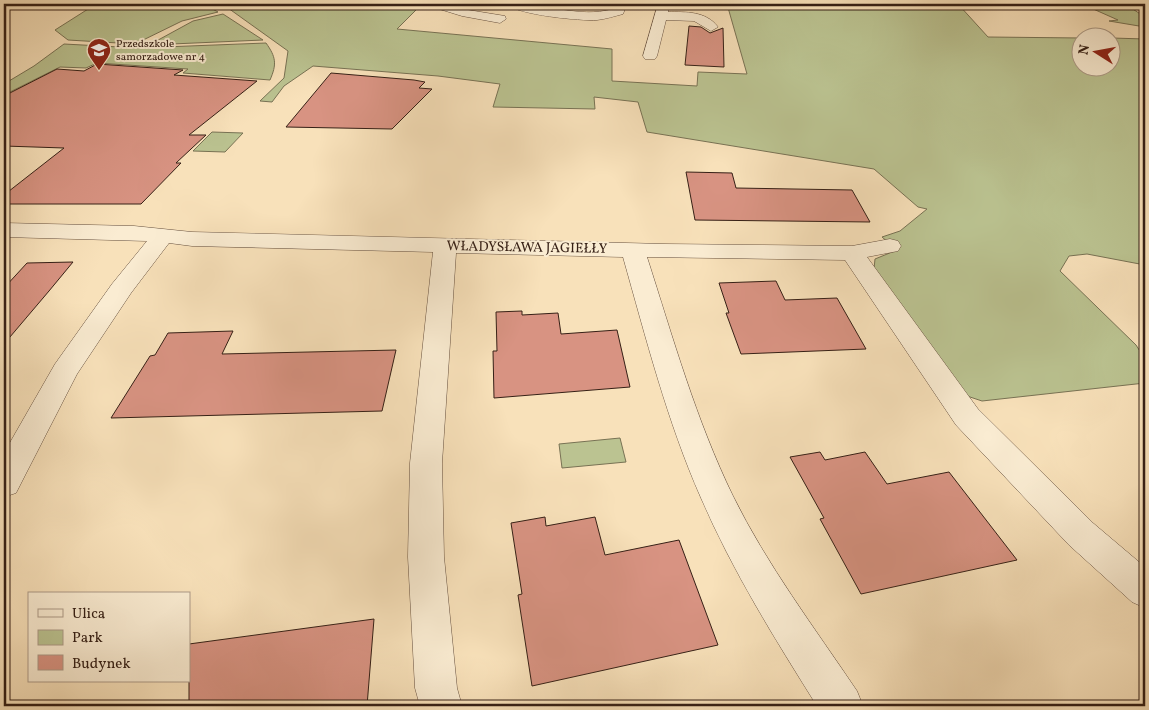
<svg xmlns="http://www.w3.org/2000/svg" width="1149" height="710" font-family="Vollkorn,serif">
  <rect width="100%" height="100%" fill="#f8e1ba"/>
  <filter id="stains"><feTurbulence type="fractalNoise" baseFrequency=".004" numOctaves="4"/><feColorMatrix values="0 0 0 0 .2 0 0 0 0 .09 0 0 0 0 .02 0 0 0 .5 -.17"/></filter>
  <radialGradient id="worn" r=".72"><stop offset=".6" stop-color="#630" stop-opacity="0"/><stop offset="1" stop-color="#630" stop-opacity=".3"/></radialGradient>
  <!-- green -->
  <path fill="#bbc391" stroke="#787254" d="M96 4H203L218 12 182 21 135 44 68 40 55 30Z
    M243 4H422L397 29 612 49V81L697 86 698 72 747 74 727 4H958L988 37 1081 38 1082 68H1112V38L1145 39V265L1087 254 1069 256 1060 271 1136 345 1145 359V383L982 401 964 395 874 269 875 259 897 250 882 237 900 231 927 209 918 207 874 169 647 132 638 102 594 97 595 109 493 107 500 84 438 76 313 66 284 86 272 102 260 101 284 78 288 51 228 8Z
    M1082 4H1125L1145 17V27L1109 21 1118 20Z
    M223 14 263 40 149 45 193 21Z
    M266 43C276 57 277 64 270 80L183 73 188 69 97 63 86 68 60 67 4 95V84L34 66 64 44 138 48Z
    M212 132 243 133 225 152 193 151Z
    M620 438 626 462 562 468 559 444Z"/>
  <!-- building -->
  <path fill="#d89382" stroke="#362016" d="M689 26 701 27 710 33 723 28 724 67 685 65Z
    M97 64 183 70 174 75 257 81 189 135H206L176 163H181L141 204H4V195L64 148 4 146V96L57 69 84 71Z
    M331 73 414 80 425 82 419 88 432 89 392 129 286 127Z
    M686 172 732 173 736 188 852 190 870 222 695 220Z
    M73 262 49 291 4 344V288L27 263Z
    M776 281 785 300 837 298 866 349 741 354 726 313H729L719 283Z
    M522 311V315L558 313 561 334 617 330 630 387 494 398 493 351H497L496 312Z
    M233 331 222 354 396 350 382 411 111 418 150 356 155 355 168 333Z
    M820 452 825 460 865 452 887 484 949 472 1017 560 861 594 820 519 824 518 790 457Z
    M545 517 546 526 595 517 605 555 679 540 718 645 532 686 518 595 522 594 511 523Z
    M374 619 367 706H189V644Z"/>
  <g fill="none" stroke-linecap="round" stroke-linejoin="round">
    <!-- minor casing -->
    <g stroke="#66503f" stroke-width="1">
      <path id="minor" d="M435 4H447L462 9 505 16 506 19 500 23 462 16 436 8Z
        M507 4C542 2 578 19 613 9L615 4H627L623 14C615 16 606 19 597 20 581 21 517 15 507 4Z
        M658 4H670L668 12C686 12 706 11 718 27L711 31 694 21 666 20 657 56 655 59H645L643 56Z
        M4 223 134 226 192 232 665 244 852 246 890 239 898 241 901 246 898 251 867 257 978 409 1093 523 1145 567V608L1132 602 1069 545 956 425 845 260 647 257C673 338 696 420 733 496 767 565 814 627 857 691L863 706H817C775 639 733 572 701 498 667 421 646 338 623 257L456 253 442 463 444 557 457 688 462 706H420L415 688 408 557 410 463 433 252 192 246 169 243 131 293 77 374 16 493 4 497V453L55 364 112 284 147 241 4 237Z"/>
    </g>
    <!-- minor -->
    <use href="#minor" fill="#faecd2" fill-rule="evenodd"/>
  </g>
  <!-- icons -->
  <defs>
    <g id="school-pin" transform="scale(1.25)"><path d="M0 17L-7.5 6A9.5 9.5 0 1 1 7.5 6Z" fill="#8f2418" stroke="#faecd2"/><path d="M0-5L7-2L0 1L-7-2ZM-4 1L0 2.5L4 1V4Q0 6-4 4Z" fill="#fff"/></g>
  </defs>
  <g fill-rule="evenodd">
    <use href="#school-pin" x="99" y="50"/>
  </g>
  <g text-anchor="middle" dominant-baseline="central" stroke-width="4" stroke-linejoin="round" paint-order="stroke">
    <!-- far-poi labels -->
    <g font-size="11" fill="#362016" stroke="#faecd2" text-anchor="start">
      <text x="116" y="44">Przedszkole<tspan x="116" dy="13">samorzadowe nr 4</tspan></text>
    </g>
    <!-- street labels -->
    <g font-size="14" fill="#362016" stroke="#faecd2">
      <text transform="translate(527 248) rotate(1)">WŁADYSŁAWA JAGIEŁŁY</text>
    </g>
  </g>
  <!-- margin -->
  <rect width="1149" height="710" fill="none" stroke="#f8e1ba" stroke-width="20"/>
  <rect x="5" y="5" width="1139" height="700" fill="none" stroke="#362016" stroke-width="2.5"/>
  <rect x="10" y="10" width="1129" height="690" fill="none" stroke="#362016"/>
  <!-- legend -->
  <rect x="28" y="592" width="162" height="90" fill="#faecd2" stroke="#ac9a87"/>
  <rect x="38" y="609" width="25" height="8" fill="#faecd2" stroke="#ac9a87"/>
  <text x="72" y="618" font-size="15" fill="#362016">Ulica</text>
  <rect x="38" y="630" width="25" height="15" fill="#bbc391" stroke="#ac9a87"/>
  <text x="72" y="642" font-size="15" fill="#362016">Park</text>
  <rect x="38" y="655" width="25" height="15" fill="#d89382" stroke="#ac9a87"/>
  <text x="72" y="668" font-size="15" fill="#362016">Budynek</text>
  <!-- north arrow -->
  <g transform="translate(1096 52) rotate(281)"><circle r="24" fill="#faecd2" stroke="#ac9a87"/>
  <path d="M0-4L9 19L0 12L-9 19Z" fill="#8f2418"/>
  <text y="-8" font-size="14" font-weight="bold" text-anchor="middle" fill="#362016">N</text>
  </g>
  <rect width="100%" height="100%" filter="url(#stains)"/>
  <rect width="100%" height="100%" fill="url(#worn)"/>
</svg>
